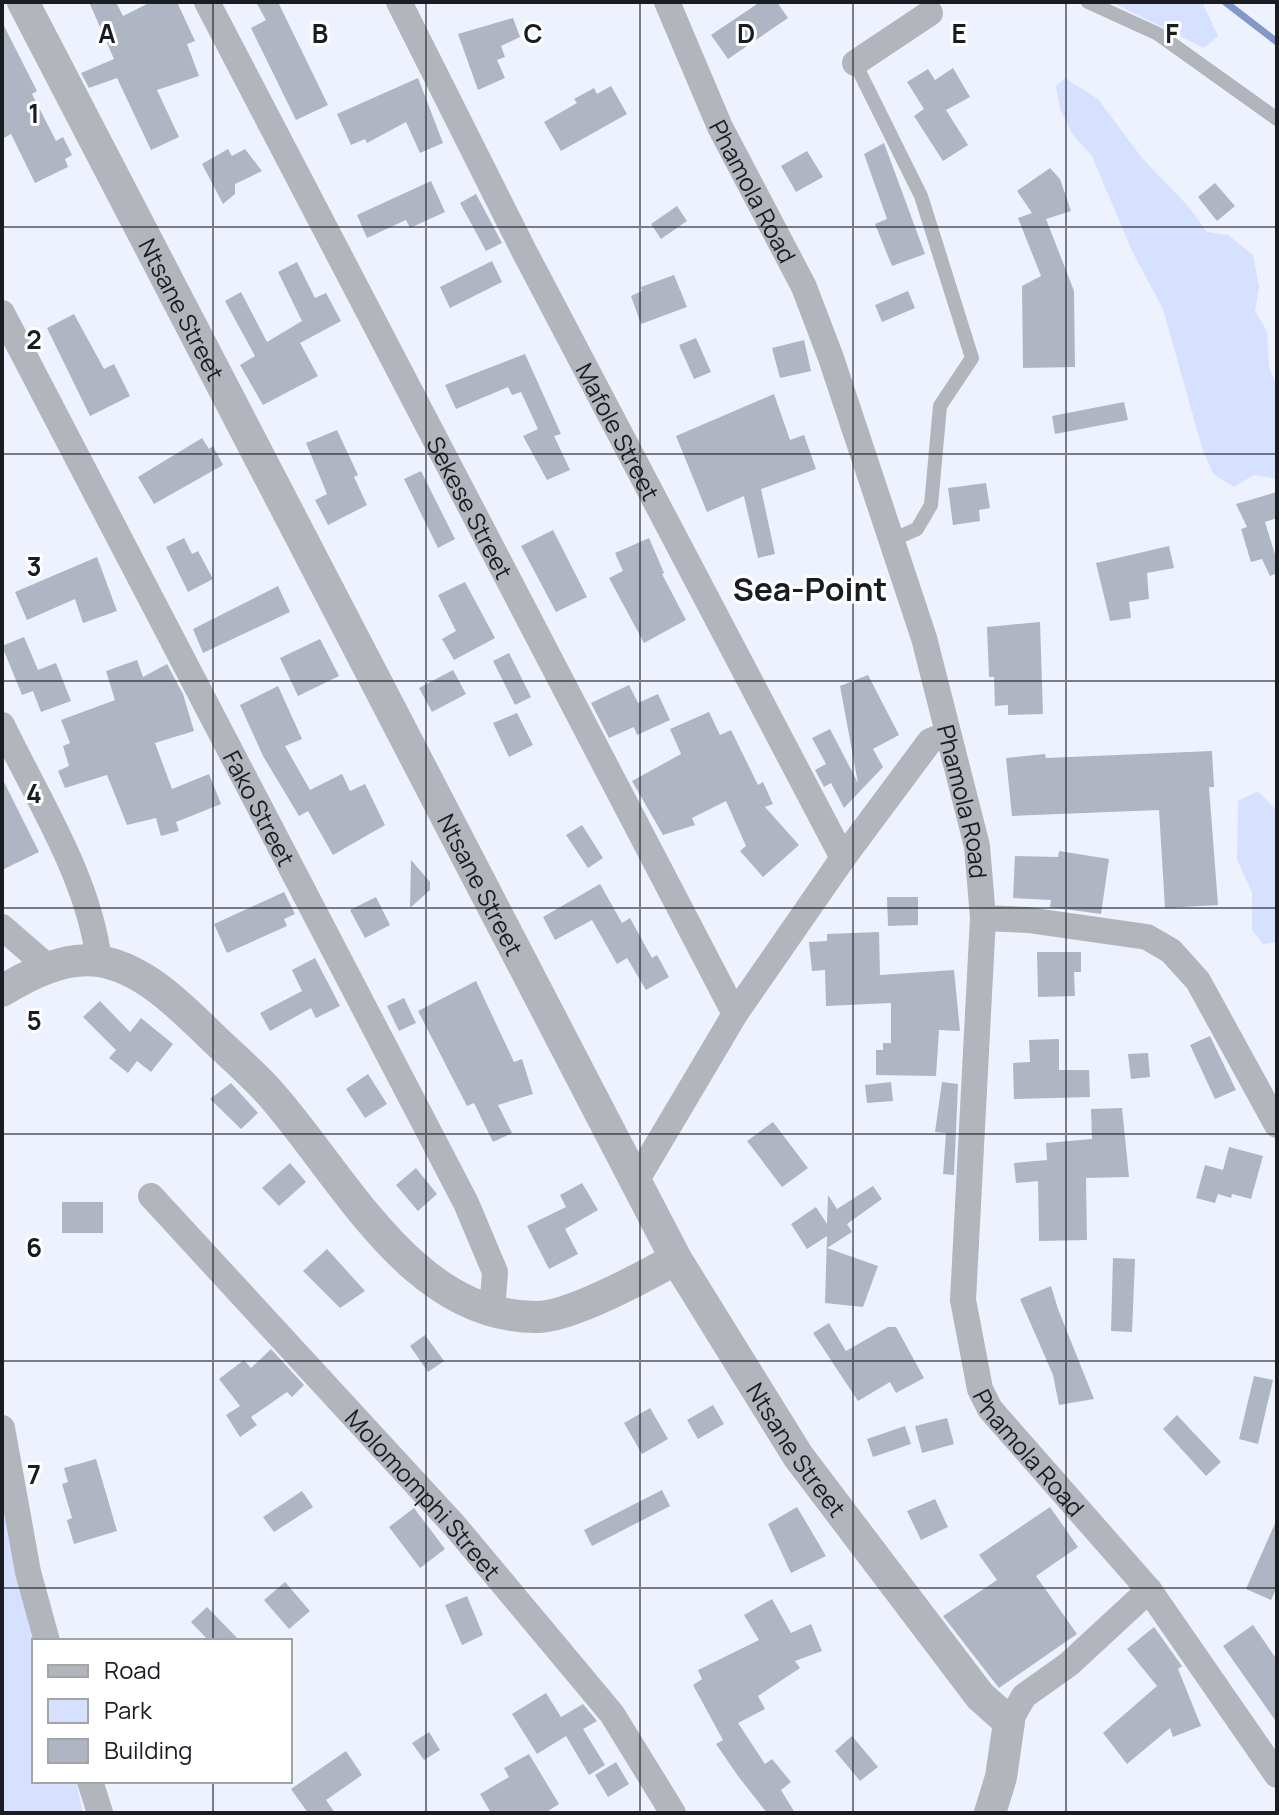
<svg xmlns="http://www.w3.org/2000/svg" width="1279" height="1815" font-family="Manrope,sans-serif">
  <rect width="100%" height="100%" fill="#edf2fe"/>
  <!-- green -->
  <path fill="#d5e1ff" d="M1111 2H1202L1218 36 1204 48Z
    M1065 78 1098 99 1142 158 1188 206 1207 232 1228 235 1253 255 1259 287 1255 311 1267 331 1269 367 1277 386V479L1254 475 1234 487 1213 474 1202 448 1163 309 1132 251 1092 156 1073 135 1060 109 1056 86Z
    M1258 791 1276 810 1277 942 1263 944 1252 930V893L1237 859 1238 801Z
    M2 1493 34 1641V1781H76L83 1813H2Z"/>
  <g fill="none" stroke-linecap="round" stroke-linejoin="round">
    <!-- stream -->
    <path stroke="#8397c9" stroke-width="7" d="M1225 2 1277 42"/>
  </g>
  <!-- building -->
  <path fill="#afb5c3" d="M89 2H116L123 16 151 2H177L195 41 187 44 199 76 157 90 179 137 151 150 117 78 89 88 81 73 114 59Z
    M256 2H278L328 105 296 120 251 28 266 20Z
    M760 2H777L788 18 728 59 711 35Z
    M513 18 520 37 501 46 505 57 497 60 505 78 478 90 458 34Z
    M2 22 37 91 32 94 56 141 63 137 72 155 65 159 68 167 35 183 11 134 2 139Z
    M953 68 970 97 946 110 968 145 943 161 914 116 924 109 907 82 928 69 935 80Z
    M418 78 443 143 420 153 406 122 367 143 365 139 351 145 337 114Z
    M611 86 627 114 561 151 544 122 577 103 574 99 594 88 597 94Z
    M884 143 925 254 892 266 875 224 887 219 864 154Z
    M228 149 232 156 245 149 262 171 235 184V194L223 204 202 164Z
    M807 151 823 177 796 192 781 166Z
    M1050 168 1060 179 1071 211 1046 219 1074 291 1075 367 1023 368 1022 286 1041 276 1018 218 1032 213 1017 191Z
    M431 181 445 212 410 228 406 220 367 238 357 215Z
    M1215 183 1235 206 1217 221 1198 197Z
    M476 194 502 243 486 251 460 203Z
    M677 206 687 221 661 239 651 224Z
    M492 261 502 282 450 308 440 287Z
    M297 262 315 298 326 293 341 321 300 343 318 376 263 405 240 365 255 356 225 301 241 292 267 342 302 321 278 272Z
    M674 275 687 307 641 324 631 296 642 291 641 287Z
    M908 291 915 308 882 322 875 305Z
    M74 314 104 369 114 364 130 396 90 416 47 328Z
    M696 338 711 372 694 379 679 345Z
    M804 340 811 371 780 378 772 348Z
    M525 354 561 434 554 436 570 470 547 480 523 436 538 429 521 392 512 395 508 387 456 409 445 385Z
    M774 394 790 440 804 435 816 469 761 489 775 554 758 558 744 496 707 512 676 436Z
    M1124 402 1128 420 1055 434 1052 416Z
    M337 430 358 475 354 477 367 505 328 525 315 500 327 494 306 443Z
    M202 438 209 449 213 446 223 465 154 504 138 477Z
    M421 471 455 539 438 548 404 479Z
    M986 483 990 508 979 510 980 521 953 525 948 488Z
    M1277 492V518L1265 522 1277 561V573L1270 576 1262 559 1251 562 1241 529 1247 527 1236 504Z
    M553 530 587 597 556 612 521 546Z
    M184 538 192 554 198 551 213 579 188 592 166 547Z
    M649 538 664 573 662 574 686 620 644 643 609 578 623 571 615 553Z
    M1169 546 1174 568 1147 573 1149 599 1129 602 1131 618 1110 621 1096 563Z
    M97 557 117 611 83 623 75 599 27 620 15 592Z
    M465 582 495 638 454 660 442 639 456 631 438 595Z
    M278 586 290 612 203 653 193 629Z
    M1040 622 1043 714 1008 715V705L995 706 994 677H989L987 627Z
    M24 637 38 670 56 663 71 701 41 712 33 691 22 695 2 646Z
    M320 639 339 676 298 696 280 658Z
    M509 653 531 697 515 705 493 661Z
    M137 660 143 677 167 664 183 694 194 731 155 743 172 789 209 774 221 804 176 822 179 831 161 836 156 818 127 825 107 775 65 788 58 771 69 766 63 746 70 743 61 720 115 700 106 671Z
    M453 670 466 694 432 712 419 688Z
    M868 675 899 735 873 749 883 767 844 808 831 783 824 787 815 770 826 764 812 738 830 729 858 783 840 686Z
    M629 685 638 703 658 694 670 720 637 735 634 727 609 738 591 703Z
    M278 686 302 739 285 746 310 790 342 774 350 791 365 784 385 825 333 855 308 811 299 816 263 756 240 705Z
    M709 712 720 735 731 730 758 785 763 782 773 804 765 807 799 845 763 877 740 851 746 846 726 801 692 818 695 825 663 835 632 781 681 754 670 729Z
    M517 713 533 745 509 757 493 723Z
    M1212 751 1214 787H1209L1218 905 1165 908 1159 810 1012 816 1006 758 1045 754 1046 758Z
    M2 778 39 852 2 870Z
    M582 825 603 858 588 868 566 835Z
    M1059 851 1109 859 1101 914 1050 907 1051 900 1013 898 1015 856 1058 857Z
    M411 860 430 882V890L410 908Z
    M600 884 622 923 630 918 652 958 657 955 669 977 646 990 627 958 617 964 592 920 555 940 543 917Z
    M284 892 295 914 284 919 287 926 227 953 214 924Z
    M376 897 390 925 365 938 350 910Z
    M887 897H918V925L888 926Z
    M879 932 880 975 954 970 960 1031 939 1030 936 1076 876 1075V1050H883V1043H891V1003L826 1006 825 970 812 971 809 942 827 941V934Z
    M1037 952H1081V972H1074L1075 996 1038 997Z
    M315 958 340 1006 316 1018 311 1008 270 1031 260 1013 302 991 292 970Z
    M476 981 514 1062 522 1059 533 1094 498 1105 512 1133 493 1142 474 1103 467 1106 418 1011Z
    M404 998 416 1023 399 1031 387 1006Z
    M100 1001 130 1032 141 1018 173 1044 151 1072 137 1061 128 1073 109 1058 116 1050 83 1017Z
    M1210 1036 1236 1090 1215 1099 1190 1045Z
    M1059 1039V1070H1089L1090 1097 1014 1099 1013 1063 1030 1062 1029 1040Z
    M1148 1053 1150 1077 1131 1079 1128 1054Z
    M368 1074 387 1104 365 1118 346 1089Z
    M891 1082 893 1101 867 1103 865 1085Z
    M942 1082 958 1084 954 1175 943 1174 946 1133 935 1132Z
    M231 1083 258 1113 241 1129 210 1099Z
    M1122 1108 1129 1177 1086 1178 1087 1240 1039 1241 1038 1181 1016 1183 1014 1163 1047 1160 1046 1143 1092 1139 1091 1109Z
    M773 1122 808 1168 782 1187 747 1141Z
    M1229 1147 1263 1156 1251 1199 1232 1194 1231 1198 1218 1194 1215 1203 1196 1198 1205 1165 1223 1170Z
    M290 1163 306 1182 279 1206 262 1188Z
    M416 1168 437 1194 418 1211 396 1185Z
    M582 1183 598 1210 565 1229 578 1254 549 1269 527 1226 566 1207 560 1195Z
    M873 1186 882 1199 847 1224 852 1232 827 1248 878 1266 863 1307 825 1303 827 1236 807 1249 791 1224 816 1207 827 1224 828 1195 837 1209Z
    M62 1202H103V1233H62Z
    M327 1249 365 1291 340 1308 303 1271Z
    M1113 1258 1135 1259 1132 1332 1111 1331Z
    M1051 1286 1058 1309 1094 1399 1059 1405 1053 1375 1020 1299Z
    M829 1323 846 1351 888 1327H896L924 1378 896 1393 890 1382 858 1401 813 1333Z
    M425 1335 444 1361 428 1372 410 1346Z
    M271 1349 304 1385 292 1397 287 1392 251 1417 257 1425 240 1437 226 1415 240 1406 219 1379 244 1360 251 1368Z
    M1254 1376 1273 1380 1258 1444 1239 1439Z
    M713 1405 724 1424 698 1439 687 1420Z
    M650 1408 668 1439 642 1454 624 1423Z
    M1177 1415 1221 1462 1206 1476 1163 1429Z
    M947 1418 954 1444 922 1453 915 1426Z
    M905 1426 911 1444 873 1457 867 1439Z
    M96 1459 117 1531 74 1544 67 1520 72 1518 62 1484 68 1482 64 1468Z
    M662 1490 670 1506 592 1546 584 1530Z
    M302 1491 313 1507 274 1532 263 1517Z
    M935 1499 948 1527 921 1540 907 1511Z
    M797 1507 826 1556 791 1573 768 1524Z
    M1050 1507 1078 1547 1036 1576 1077 1634 999 1688 943 1616 997 1580 979 1555Z
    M414 1508 445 1549 420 1568 389 1527Z
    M1277 1519V1587L1271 1600 1246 1589Z
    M285 1582 310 1611 289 1629 264 1600Z
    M467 1596 483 1635 462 1645 445 1605Z
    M772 1599 791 1633 811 1624 822 1651 795 1661 800 1668 758 1696 765 1709 738 1723 765 1764 772 1759 791 1782 781 1790 795 1813H767L738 1776 716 1744 723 1740 693 1685 702 1679 698 1670 759 1640 744 1615Z
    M207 1607 240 1641H209L191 1622Z
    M1253 1625 1277 1660V1723L1223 1646Z
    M1154 1627 1182 1666 1178 1669 1201 1726 1173 1737 1170 1728 1127 1764 1103 1733 1157 1686 1127 1649Z
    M546 1693 561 1717 583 1704 597 1721 583 1729 605 1765 589 1775 566 1736 537 1754 512 1714Z
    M429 1732 440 1750 424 1760 412 1743Z
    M852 1736 878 1767 860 1781 835 1751Z
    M346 1751 362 1775 326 1800 335 1813H308L291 1789Z
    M529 1754 559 1804 545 1813H491L480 1794 509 1777 504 1768Z
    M616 1762 629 1784 608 1797 595 1775Z"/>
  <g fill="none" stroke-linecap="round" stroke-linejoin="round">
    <!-- service -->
    <path stroke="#b3b5bc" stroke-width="14" d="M1088 2 1158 34 1277 119
      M855 63 921 196 972 358 940 406 931 505 917 529 894 539"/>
    <!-- minor -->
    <g stroke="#b3b5bc" stroke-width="26">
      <path id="s1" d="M207 2 735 1014"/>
      <path id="s2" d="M399 2 524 251 843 858"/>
      <path id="s3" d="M667 2 720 127 804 287 831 358 924 638 977 846 983 918 963 1300 980 1389 990 1409 1149 1590 1277 1775"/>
      <path d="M855 63 930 13"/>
      <path id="s4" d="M2 313 466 1203 495 1272 492 1312"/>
      <path d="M2 725C38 800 89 878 99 961"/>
      <path d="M983 918 1028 920 1147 937 1171 951 1198 981 1277 1125"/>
      <path d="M2 927 49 968"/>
      <path d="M636 1181 735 1014 843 858 930 741 948 734"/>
      <path id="s5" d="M151 1196 454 1525 612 1714 673 1813"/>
      <path d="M2 1428 28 1572 47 1641"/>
      <path d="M1009 1722 1024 1696 1069 1664 1149 1590"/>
      <path d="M90 1781 100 1813"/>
    </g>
    <!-- tertiary -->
    <g stroke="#b3b5bc" stroke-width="32">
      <path id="s6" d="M23 2 676 1259 798 1456 980 1696 1009 1722 1001 1777 990 1813"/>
      <path d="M2 991C29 974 65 956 98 961 140 967 175 1001 204 1029 225 1050 249 1070 269 1092 342 1173 411 1318 537 1317 571 1317 645 1276 676 1259"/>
    </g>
  </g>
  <!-- grid -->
  <path fill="none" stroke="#1a1c21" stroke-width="2" stroke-opacity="0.55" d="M213 2V1641M426 2V1813M640 2V1813M853 2V1813M1066 2V1813M2 227H1277M2 454H1277M2 681H1277M2 908H1277M2 1134H1277M2 1361H1277M2 1588H1277M213 1781V1813"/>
  <g text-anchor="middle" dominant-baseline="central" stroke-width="6" stroke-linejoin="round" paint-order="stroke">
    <!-- street labels -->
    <g font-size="24" fill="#1a1c21" stroke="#fff">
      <text stroke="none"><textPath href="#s3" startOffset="208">Phamola Road</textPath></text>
      <text stroke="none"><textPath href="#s6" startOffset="346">Ntsane Street</textPath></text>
      <text stroke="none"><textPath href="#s2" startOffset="482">Mafole Street</textPath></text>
      <text stroke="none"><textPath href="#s1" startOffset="570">Sekese Street</textPath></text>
      <text stroke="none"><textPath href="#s3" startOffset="856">Phamola Road</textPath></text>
      <text stroke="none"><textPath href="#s4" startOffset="558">Fako Street</textPath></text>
      <text stroke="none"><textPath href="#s6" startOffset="994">Ntsane Street</textPath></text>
      <text stroke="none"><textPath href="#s6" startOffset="1642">Ntsane Street</textPath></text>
      <text stroke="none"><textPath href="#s3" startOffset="1528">Phamola Road</textPath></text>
      <text stroke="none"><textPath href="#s5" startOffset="404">Molomomphi Street</textPath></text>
    </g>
    <!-- district labels -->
    <g font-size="32" font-weight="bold" fill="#1a1c21" stroke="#fff">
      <text x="810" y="589">Sea-Point</text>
    </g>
  </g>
  <g font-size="26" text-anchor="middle" font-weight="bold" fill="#1a1c21" stroke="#fff" stroke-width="6" stroke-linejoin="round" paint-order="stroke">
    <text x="107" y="43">A</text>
    <text x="320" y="43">B</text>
    <text x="533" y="43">C</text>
    <text x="746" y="43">D</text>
    <text x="959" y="43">E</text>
    <text x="1172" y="43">F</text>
    <text x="34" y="123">1</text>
    <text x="34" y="349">2</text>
    <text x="34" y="576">3</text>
    <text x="34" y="803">4</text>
    <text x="34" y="1030">5</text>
    <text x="34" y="1257">6</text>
    <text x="34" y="1484">7</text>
  </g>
  <!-- border -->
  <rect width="1279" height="1815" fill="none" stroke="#1a1c21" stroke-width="8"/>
  <!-- legend -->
  <rect x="32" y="1639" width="260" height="144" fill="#ffffff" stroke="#a3a4a6" stroke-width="2"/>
  <rect x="48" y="1665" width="40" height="12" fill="#b3b5bc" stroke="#a3a4a6" stroke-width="2"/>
  <text x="104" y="1679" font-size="24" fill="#1a1c21">Road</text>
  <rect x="48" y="1699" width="40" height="24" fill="#d5e1ff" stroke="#a3a4a6" stroke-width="2"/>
  <text x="104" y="1719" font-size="24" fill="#1a1c21">Park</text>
  <rect x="48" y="1739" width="40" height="24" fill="#afb5c3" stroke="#a3a4a6" stroke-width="2"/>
  <text x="104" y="1759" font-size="24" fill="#1a1c21">Building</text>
</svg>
